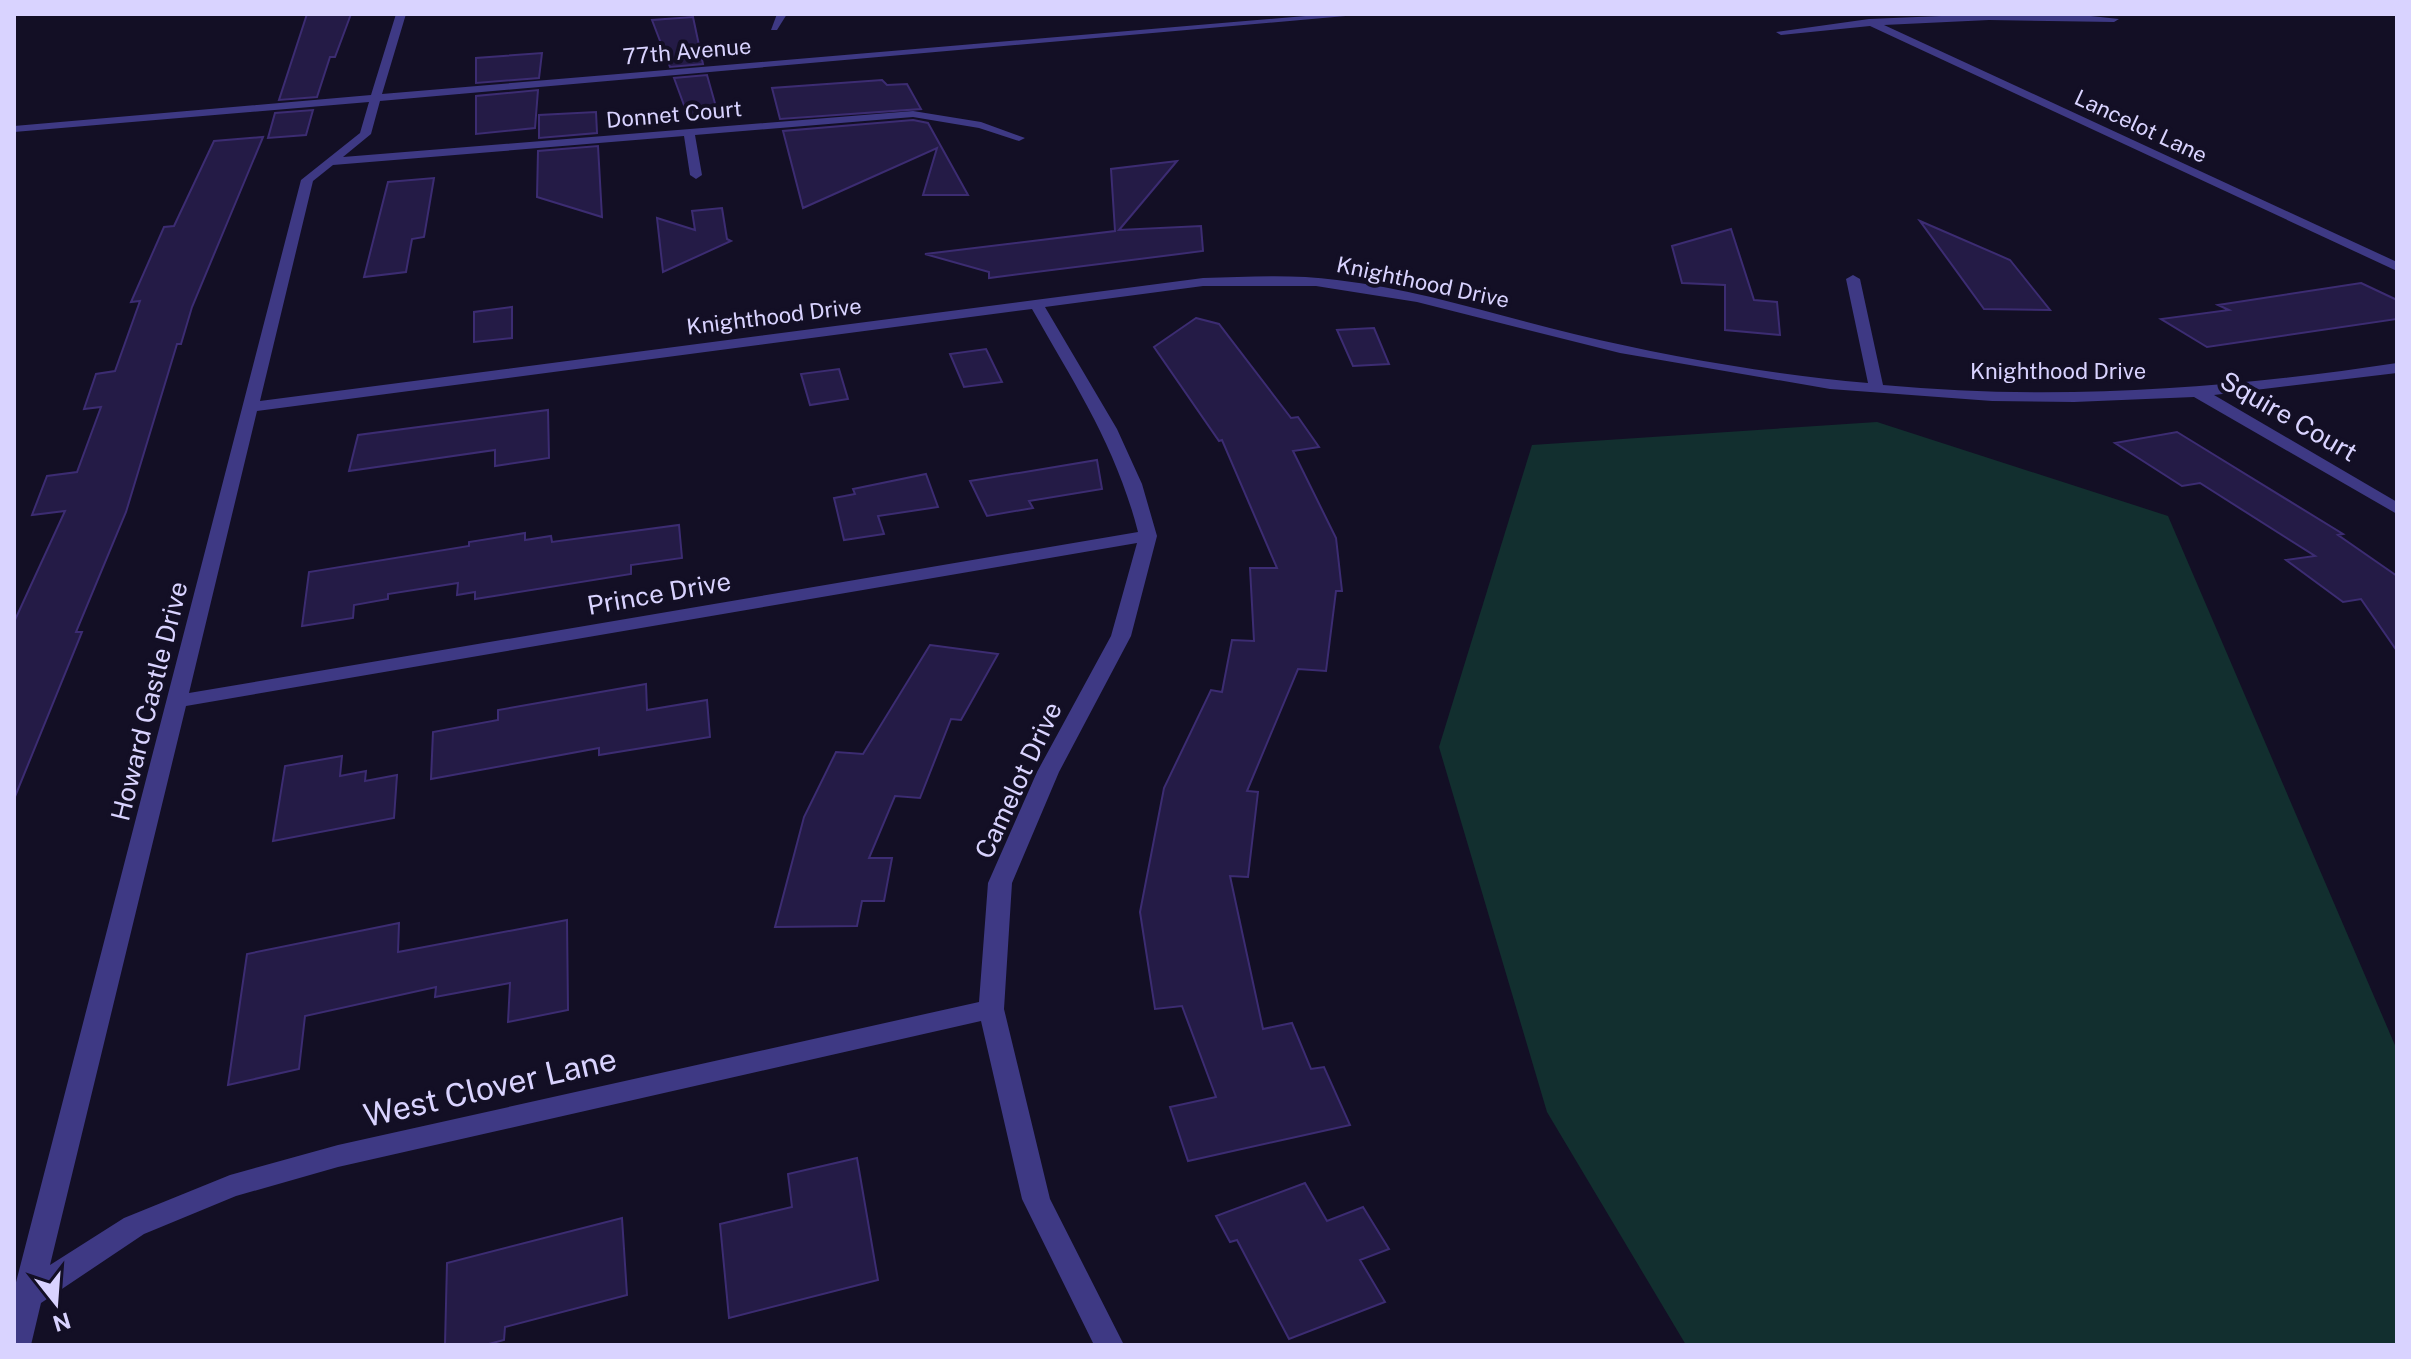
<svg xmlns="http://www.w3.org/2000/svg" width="2411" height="1359" font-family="'Public Sans',sans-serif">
  <rect width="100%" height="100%" fill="#130f25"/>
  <!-- green -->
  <path fill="#122f2f" d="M1877 422 2168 516 2397 1050V1345H1686L1547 1112 1439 747 1532 445Z"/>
  <!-- building -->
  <path fill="#241b46" stroke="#3c2c72" stroke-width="2" d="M307 14H351L335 57H330L317 97 279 100Z
    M693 17 703 64 670 67 652 20Z
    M542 53 539 78 476 83V58Z
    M707 75 718 114 688 116 674 78Z
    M882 80 887 85 907 84 921 109 780 119 772 88Z
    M538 90 535 128 476 134V96Z
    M313 110 306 135 268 138 275 113Z
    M596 112 597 133 539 138V115Z
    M913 120 928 123 968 195H923L937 148 803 208 783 131Z
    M263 137 192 307 181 344H177L126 512 76 632H82L14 799V622L65 511 32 515 47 476 77 472 101 407 84 409 96 374 115 371 140 301 131 302 164 227 174 226 214 141Z
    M598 146 602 217 537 197 538 151Z
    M1177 161 1119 230 1201 226 1203 251 989 278V272L925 254 1115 231 1111 169Z
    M434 178 424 237 412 239 406 272 364 277 388 182Z
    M722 208 727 239 731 241 663 272 657 218 695 230 692 211Z
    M1920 221 2010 260 2050 310 1984 309Z
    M1731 229 1754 300 1777 302 1780 335 1725 330V285L1682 283 1672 246Z
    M2361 283 2397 300V319L2207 347 2161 319 2229 310 2218 305Z
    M512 307V338L474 342V312Z
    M1196 318 1219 324 1291 418 1298 417 1319 447 1293 451 1336 538 1342 591H1336L1326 671 1298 669 1247 791 1258 792 1248 877 1230 876 1263 1029 1292 1023 1311 1069 1324 1067 1350 1125 1188 1161 1170 1107 1216 1097 1182 1006 1155 1009 1140 912 1164 788 1211 690 1222 692 1232 640 1254 641 1250 568H1277L1222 440 1219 441 1154 347Z
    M1374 328 1389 364 1353 366 1337 330Z
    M986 349 1002 382 964 387 950 354Z
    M839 369 848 399 810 405 801 374Z
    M548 410 549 458 495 466V450L349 471 358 435Z
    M2177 432 2343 534 2338 535 2397 576V651L2361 599 2343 602 2286 560 2315 556 2200 483 2182 486 2115 443Z
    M1097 460 1102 489 1029 501 1033 508 987 516 970 481Z
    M926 474 938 507 878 516 884 534 844 540 834 498 855 494 853 489Z
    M679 525 682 558 631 565V574L475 599V592L457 595 458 583 388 594V599L354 605 353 618 302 626 309 572 469 546V542L525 533V540L551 536 552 542Z
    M930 645 998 654 961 720 951 719 920 798 895 796 869 858H892L884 901H862L857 926 775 927 804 817 836 752 863 754Z
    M646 684 647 710 707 700 710 737 599 755V748L431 779 433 732 498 720V710Z
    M342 756 340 776 366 771 365 781 397 775 394 818 273 841 285 766Z
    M567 920 568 1010 508 1022 510 983 435 997 436 987 305 1016 299 1069 228 1085 247 954 399 923 398 952Z
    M857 1158 878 1280 729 1318 720 1224 792 1207 788 1174Z
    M1305 1183 1327 1221 1363 1207 1389 1249 1360 1260 1385 1302 1289 1339 1237 1240 1230 1242 1216 1216Z
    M622 1218 627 1295 505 1327 504 1340 485 1345H445L447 1263Z"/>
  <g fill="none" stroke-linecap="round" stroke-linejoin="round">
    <!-- minor -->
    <path fill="#3e3984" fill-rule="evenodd" d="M396 14H406L382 94 1329 14H1368L380 101 371 134 343 157 913 111 981 122 1025 138 1019 141 979 128 913 117 695 135 702 175 696 179 690 175 684 136 333 165 313 181 260 401 1203 278C1247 277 1292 274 1337 280 1417 289 1495 315 1574 334 1670 357 1769 374 1868 383L1846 279 1853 275 1860 279 1883 385C2055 401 2227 389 2397 363V373L2214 395 2397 502V514L2194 397 2074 402 1992 401 1830 389 1620 353 1417 302 1316 286H1203L1045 307 1117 429 1142 484 1157 536 1131 636 1059 772 1012 883 1004 1009 1050 1199 1124 1345H1094L1022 1199 981 1021 338 1167 236 1196 144 1234 41 1303 31 1345H14V1290L301 180 360 133 369 102 14 132V126L371 95ZM1032 309C1075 385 1116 446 1138 532L189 693 257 411ZM1137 543 1111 636 1037 772 988 883 979 1002 338 1145 230 1175 124 1218 50 1265 186 706Z
      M777 14H787L777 30H771Z
      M1989 14H2072L2119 19 2114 22 1989 20 1884 25 2397 262V271L1870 26 1781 35 1776 32 1869 19Z"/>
  </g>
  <g text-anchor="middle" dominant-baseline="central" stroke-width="8" stroke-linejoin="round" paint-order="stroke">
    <!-- far-street labels -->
    <g font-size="22" fill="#d9d3ff" stroke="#130f25">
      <text transform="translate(687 51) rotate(-5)">77th Avenue</text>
      <text transform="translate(674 114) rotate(-5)">Donnet Court</text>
      <text transform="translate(2141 126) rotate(25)">Lancelot Lane</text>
      <text transform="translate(1423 282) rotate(12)">Knighthood Drive</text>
      <text transform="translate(774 316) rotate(-7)">Knighthood Drive</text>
      <text x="2058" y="371">Knighthood Drive</text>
    </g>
    <!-- street labels -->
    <g font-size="26" fill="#d9d3ff" stroke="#130f25">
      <text transform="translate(2289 416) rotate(30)">Squire Court</text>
      <text transform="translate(659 593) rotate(-10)">Prince Drive</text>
      <text transform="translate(149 701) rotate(-76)">Howard Castle Drive</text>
      <text transform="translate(1018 780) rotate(-65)">Camelot Drive</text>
    </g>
    <!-- near-street labels -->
    <g font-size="32" fill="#d9d3ff" stroke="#130f25">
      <text transform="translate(490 1087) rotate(-13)">West Clover Lane</text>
    </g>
  </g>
  <!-- border -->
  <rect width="2411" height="1359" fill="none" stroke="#d9d3ff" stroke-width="32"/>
  <!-- north arrow -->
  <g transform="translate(56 1303) rotate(163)" stroke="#130f25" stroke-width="6" paint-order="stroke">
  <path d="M0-6L14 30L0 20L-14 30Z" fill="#d9d3ff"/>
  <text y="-12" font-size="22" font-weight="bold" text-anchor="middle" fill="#d9d3ff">N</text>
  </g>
</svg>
